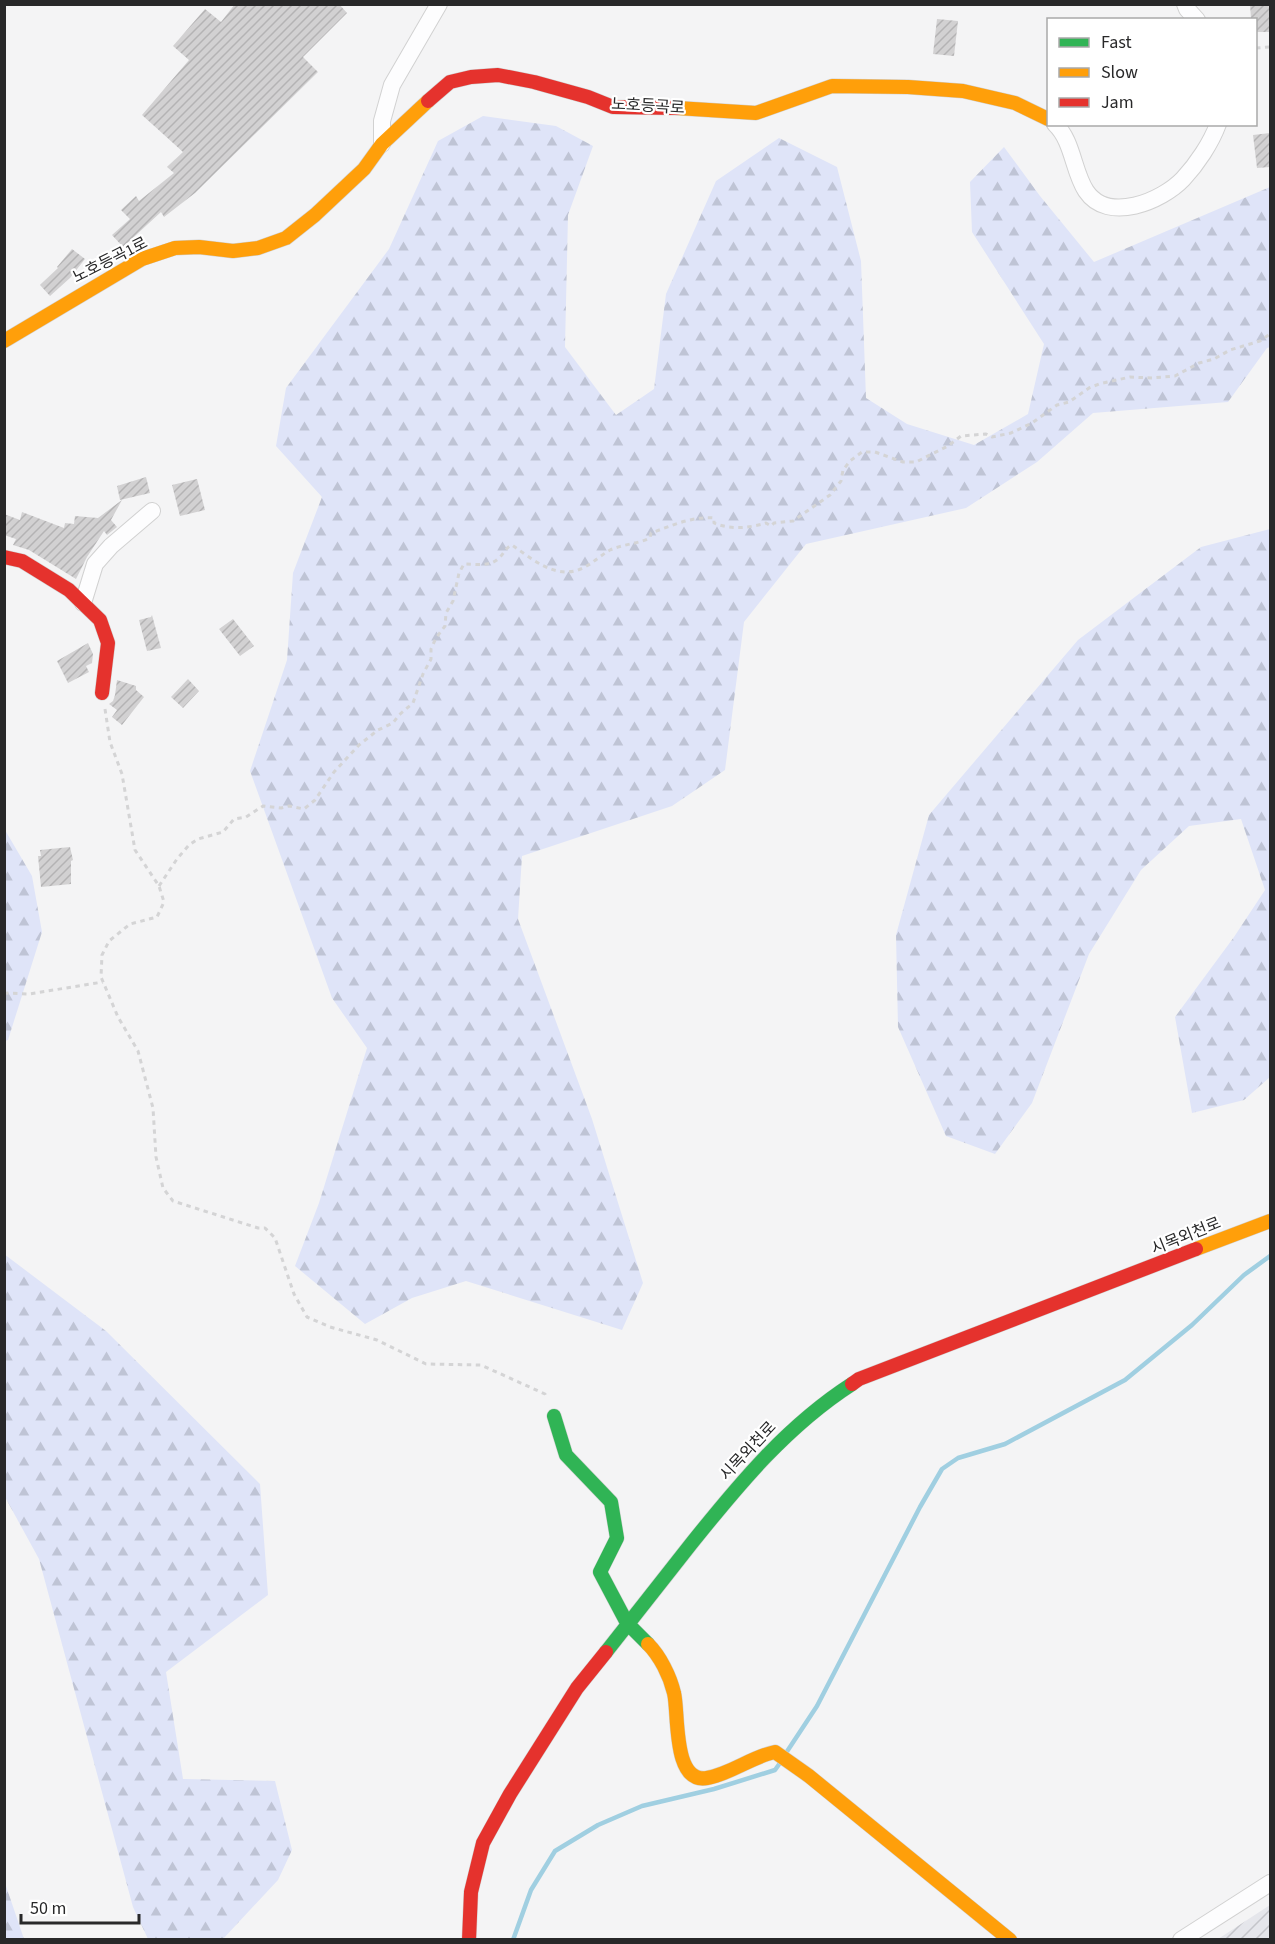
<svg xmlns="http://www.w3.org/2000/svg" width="1275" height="1944" font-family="'Source Sans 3','Noto Sans KR',sans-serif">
  <defs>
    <pattern id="industrial-furrows" width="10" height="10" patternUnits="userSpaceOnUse" patternTransform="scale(1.5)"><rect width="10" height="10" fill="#e5e6eb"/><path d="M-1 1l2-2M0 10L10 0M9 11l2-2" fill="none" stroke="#c4c5ca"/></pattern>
    <pattern id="forest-firs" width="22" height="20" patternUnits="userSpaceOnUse" patternTransform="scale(1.5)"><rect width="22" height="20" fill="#dfe4f8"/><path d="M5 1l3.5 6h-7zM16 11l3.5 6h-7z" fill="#bfc4d5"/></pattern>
    <pattern id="building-hatch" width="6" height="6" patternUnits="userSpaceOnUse" patternTransform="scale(1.5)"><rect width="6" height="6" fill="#d2d1d2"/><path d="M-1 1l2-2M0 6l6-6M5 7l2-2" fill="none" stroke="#b4b3b4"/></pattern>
  </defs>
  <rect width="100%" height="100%" fill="#f4f4f5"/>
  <!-- industrial -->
  <path fill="url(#industrial-furrows)" d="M1270 1905V1939H1218Z"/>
  <!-- forest -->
  <path fill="url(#forest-firs)" d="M483 116 556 126 593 146 568 215 565 347 616 415 654 389 666 294 716 181 779 138 837 167 861 261 866 398 907 424 974 445 1028 414 1044 344 972 232 970 182 1004 147 1040 196 1094 262 1270 187V347L1267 348 1228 402 1093 413 1037 462 966 508 806 544 744 622 725 770 672 806 522 856 518 919 592 1119 643 1283 622 1330 466 1281 412 1298 365 1324 295 1266 319 1203 367 1048 332 998 250 771 287 660 293 573 322 497 276 446 286 388 389 249 438 141Z
    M1270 529V1077L1244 1100 1192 1113 1175 1017 1234 937 1265 890 1241 819 1189 826 1141 870 1089 954 1032 1103 995 1154 946 1136 898 1027 896 935 929 815 1078 640 1201 547Z
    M5 830 32 876 42 932 8 1040 5 1041Z
    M4 1254 106 1331 260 1484 268 1595 166 1672 183 1779 275 1781 292 1850 278 1880 223 1939H148L133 1907 39 1559 5 1497Z
    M5 1883 24 1939H5Z"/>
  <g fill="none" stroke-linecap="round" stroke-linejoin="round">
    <!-- stream -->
    <path stroke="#a0cfe1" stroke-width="4.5" d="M786 1753 817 1706 920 1507 942 1469 958 1458 1005 1444 1125 1380 1192 1325 1244 1275 1270 1256
      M513 1940 531 1890 555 1851 598 1825 642 1806 714 1789 775 1770 780 1763"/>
  </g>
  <!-- building -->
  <path fill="url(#building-hatch)" d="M235 4H339L347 13 303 57 318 72 195 193 164 217 161 212 123 247 112 235 130 219 121 210 136 196 139 201 174 173 167 167 183 152 142 115 189 60 173 46 205 9 221 22Z
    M1250 4H1270V32H1256V19H1251Z
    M937 19 958 21 954 56 933 54Z
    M1270 133V167L1257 168 1253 135Z
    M72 249 85 259 70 278 50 296 40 285 58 268 57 267Z
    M146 477 150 493 120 500 117 486Z
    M197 479 205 510 180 516 172 485Z
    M122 500 111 520 117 527 107 535 104 531 87 557 76 579 29 550 13 545 16 539 4 535V514L20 520 22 512 64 528 65 523 74 524 75 516 98 518Z
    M152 615 161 648 147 651 139 620 151 617Z
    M233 619 254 646 240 656 219 629Z
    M88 643 93 654 92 663 86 666 89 672 68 683 57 661Z
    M188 679 199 691 183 708 171 697Z
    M117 680 136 686V690L144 697 122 725 112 717 117 710 109 704 113 701 115 695Z
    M70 847 73 860 71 861V884L41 887 38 856H41L40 850Z"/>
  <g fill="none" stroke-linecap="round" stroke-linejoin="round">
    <!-- street casing -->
    <g stroke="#d1d1d1" stroke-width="18">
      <path id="street" d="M1185 4 1187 9 1197 20
        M1055 124C1073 141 1073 171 1086 191 1108 224 1162 201 1183 179 1197 164 1211 143 1218 124
        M382 144V121L392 85 439 4
        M83 603 95 564 111 546 152 511
        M1181 1940 1270 1883"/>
    </g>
    <!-- fast casing -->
    <g stroke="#d1d1d1" stroke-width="15">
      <path id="fast" d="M554 1416 566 1455 611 1502 617 1538 600 1572 627 1623 648 1644
        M606 1652C634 1616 663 1580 691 1544 739 1484 787 1426 852 1384"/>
    </g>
    <!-- slow casing -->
    <g stroke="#d1d1d1" stroke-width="15">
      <path id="slow" d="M677 108 756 113 832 86 908 87 963 91 1015 103 1048 119
        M4 341 142 259 175 248 199 247 233 251 258 248 286 238 315 215 364 169 382 144 428 101
        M1196 1249 1270 1221
        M648 1644C660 1656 670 1676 674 1693 679 1712 672 1784 707 1778 731 1774 751 1757 775 1752L809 1776 1010 1940"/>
    </g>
    <!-- jam casing -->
    <g stroke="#d1d1d1" stroke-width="15">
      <path id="jam" d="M428 101 450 82 471 77 498 75 534 82 588 97 613 107 677 108
        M4 557 22 561 69 590 100 620 108 643 102 693
        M852 1384 859 1379 1196 1249
        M469 1940 471 1892 483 1843 510 1794 577 1688 606 1652"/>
    </g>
    <!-- path -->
    <path stroke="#d4d4d5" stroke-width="3" stroke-dasharray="4.5 4.5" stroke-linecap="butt" d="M1256 48 1270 47
      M105 709 110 742 122 774 135 850 159 886 164 902 157 917 130 924 109 941 102 955 101 977 118 1017 138 1051 153 1108 156 1157 163 1188 173 1201 258 1228H265L275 1238 294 1294 307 1317 330 1327 377 1340 426 1364 481 1365 545 1394 547 1399
      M159 886 177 859 189 845 198 839 223 832 234 819 246 817 263 806 281 808 289 806 304 809 315 800 334 772 359 745 378 730 393 723 399 715 413 703 423 674 431 659V649L436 638 445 626 446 613 453 601 459 573 464 564C475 564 489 567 498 559 504 554 505 548 512 545 532 559 557 581 583 568 593 563 601 555 610 550 623 544 638 544 650 538L651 533C671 526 692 516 714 518V523C730 530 750 528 766 523L771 526 774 523 793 521 830 495 841 481 843 470 850 461 862 452H875L903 462H916L948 446 961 436 986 434 992 437 1011 433 1032 423 1057 405 1069 402 1089 388 1099 384 1130 377 1152 378 1175 376 1199 363 1214 359 1230 350 1260 341 1270 334
      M4 993 29 994 103 982"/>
    <!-- street -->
    <use href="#street" stroke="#fdfdfe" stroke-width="16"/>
    <!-- fast -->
    <use href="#fast" stroke="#30b455" stroke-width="14"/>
    <!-- slow -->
    <use href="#slow" stroke="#ff9f0a" stroke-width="14"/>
    <!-- jam -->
    <use href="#jam" stroke="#e5322d" stroke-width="14"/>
  </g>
  <g text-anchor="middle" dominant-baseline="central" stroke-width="4.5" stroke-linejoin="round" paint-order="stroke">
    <!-- street labels -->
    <g font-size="16" fill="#282829" stroke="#fff">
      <text transform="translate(648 106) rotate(3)">노호등곡로</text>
      <text transform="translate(110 260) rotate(-27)">노호등곡1로</text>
      <text transform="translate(1186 1236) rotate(-22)">시목외천로</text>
      <text transform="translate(748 1451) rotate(-47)">시목외천로</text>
    </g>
  </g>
  <!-- border -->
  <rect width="1275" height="1944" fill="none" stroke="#282829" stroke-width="12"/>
  <!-- legend -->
  <rect x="1047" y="18" width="210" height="108" fill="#ffffff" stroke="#a9a9a9" stroke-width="1.5"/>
  <rect x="1059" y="38" width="30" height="9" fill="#30b455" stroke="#a9a9a9" stroke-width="1.5"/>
  <text x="1101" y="48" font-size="18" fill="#282829">Fast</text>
  <rect x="1059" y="68" width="30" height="9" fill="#ff9f0a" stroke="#a9a9a9" stroke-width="1.5"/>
  <text x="1101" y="78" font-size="18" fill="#282829">Slow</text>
  <rect x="1059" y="98" width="30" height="9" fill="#e5322d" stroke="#a9a9a9" stroke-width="1.5"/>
  <text x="1101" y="108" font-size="18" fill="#282829">Jam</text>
  <!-- scale -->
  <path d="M21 1914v9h118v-9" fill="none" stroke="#282829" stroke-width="3"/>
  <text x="30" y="1914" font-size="18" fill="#282829" stroke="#ffffff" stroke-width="4.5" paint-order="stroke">50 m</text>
</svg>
